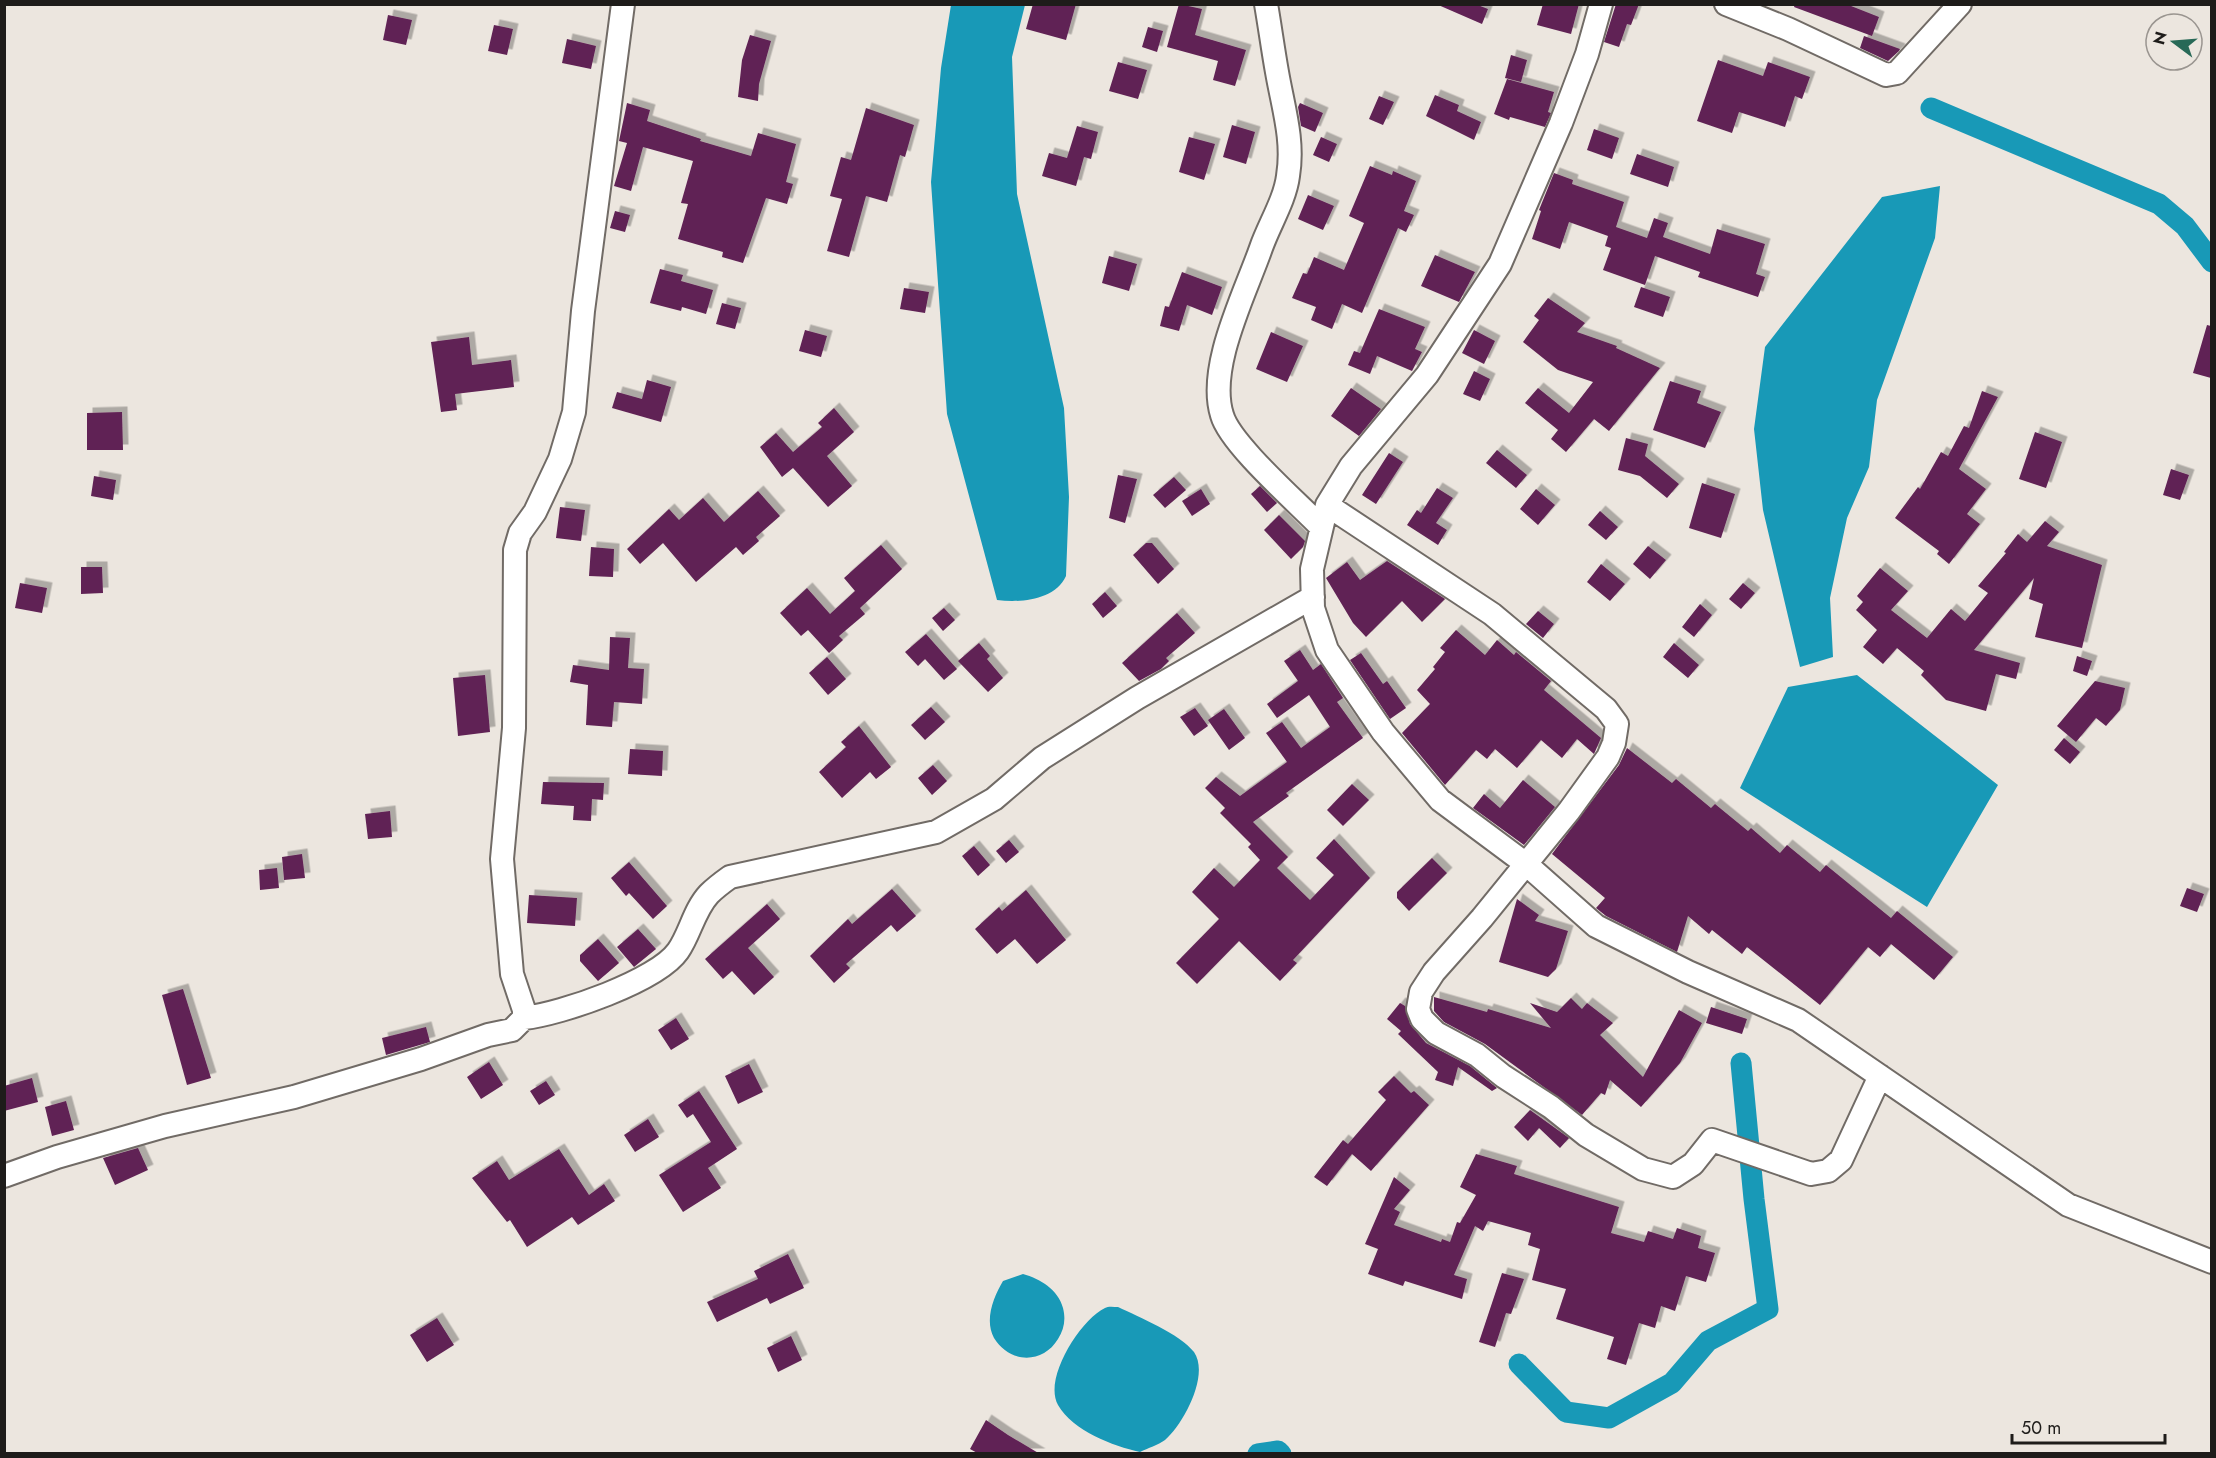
<svg xmlns="http://www.w3.org/2000/svg" width="2216" height="1458" font-family="Jost,sans-serif">
  <defs>
    <filter id="shadow"><feDropShadow dx="5.5" dy="-5.5" stdDeviation="0" flood-color="#0004"/></filter>
  </defs>
  <rect width="100%" height="100%" fill="#ece6df"/>
  <!-- water -->
  <path fill="#1899b7" d="M951 5H1025L1012 57 1017 194 1064 408 1069 497 1066 576C1055 600 1021 603 997 600L947 414 931 182 941 68Z
    M1940 186 1935 238 1877 400 1869 467 1847 518 1830 598 1833 657 1800 667 1763 510 1754 429 1765 347 1882 197Z
    M1857 675 1998 785 1927 907 1740 788 1788 687Z
    M1023 1274C1040 1279 1058 1289 1063 1308 1066 1320 1064 1329 1058 1339 1043 1364 1010 1364 994 1338 984 1320 994 1296 1003 1281Z
    M1118 1307C1139 1317 1180 1334 1194 1352 1210 1375 1183 1425 1165 1440 1158 1445 1148 1448 1140 1452 1113 1446 1073 1431 1058 1405 1043 1379 1080 1320 1105 1308 1108 1306 1114 1307 1118 1307Z"/>
  <g fill="none" stroke-linecap="round" stroke-linejoin="round">
    <!-- canal -->
    <path stroke="#1899b7" stroke-width="21" d="M1931 108 2159 204 2185 226 2212 262
      M1519 1364 1566 1412 1609 1418 1672 1383 1708 1341 1768 1309 1754 1199 1741 1063
      M1258 1454 1278 1451 1281 1454"/>
  </g>
  <!-- building -->
  <path fill="#602254" filter="url(#shadow)" d="M1033 4H1076L1066 40 1026 29Z
    M1179 4 1202 9 1195 35 1246 50 1235 86 1213 80 1218 61 1167 47Z
    M1436 4H1475L1488 9 1482 24Z
    M1543 4H1579L1571 34 1537 25Z
    M1616 4H1639L1631 25 1627 24 1619 47 1604 42Z
    M1795 4H1846L1879 17 1872 36 1794 7Z
    M388 15 412 20 406 45 383 40Z
    M494 25 513 29 507 55 488 51Z
    M1148 27 1163 31 1157 52 1142 47Z
    M750 35 771 41 759 84 758 101 738 97 742 60Z
    M1864 36 1900 49 1899 51 1888 61 1860 48Z
    M567 39 596 46 591 69 562 63Z
    M1511 55 1527 60 1521 82 1505 78Z
    M1718 60 1763 76 1768 62 1810 77 1802 99 1795 96 1785 127 1739 112 1732 133 1697 121Z
    M1118 62 1147 70 1138 99 1109 91Z
    M1507 79 1554 92 1548 112 1551 113 1545 127 1510 117 1509 120 1494 114Z
    M1435 95 1459 105 1457 111 1481 122 1474 140 1426 116Z
    M1379 96 1394 102 1383 125 1369 119Z
    M627 103 650 110 647 121 701 139 700 141 751 156 758 133 796 144 786 182 793 184 787 204 766 198 743 263 722 257 723 252 678 239 688 204 681 203 693 161 643 147 631 191 614 186 627 143 619 141Z
    M1300 103 1323 113 1315 132 1301 126 1298 107Z
    M866 108 914 125 905 157 900 155 887 202 866 196 849 257 827 251 842 199 830 196 841 157 851 160Z
    M1232 125 1255 132 1246 164 1223 157Z
    M1077 126 1098 132 1091 159 1084 157 1076 186 1042 176 1049 153 1067 158Z
    M1594 129 1619 138 1612 159 1587 150Z
    M1189 137 1215 144 1204 180 1179 172Z
    M1321 137 1337 144 1329 162 1313 155Z
    M1637 154 1674 167 1668 187 1630 174Z
    M1370 166 1392 175 1393 171 1416 181 1404 211 1414 215 1406 232 1398 228 1362 313 1342 304 1332 329 1311 320 1316 307 1292 298 1303 273 1307 274 1314 257 1344 270 1364 223 1349 216Z
    M1554 173 1573 180 1572 184 1624 202 1616 227 1647 238 1654 218 1668 223 1663 237 1710 254 1717 229 1765 244 1756 274 1765 277 1758 297 1698 277 1700 272 1655 256 1645 285 1603 270 1611 248 1605 246 1608 236 1569 222 1560 249 1532 239 1541 211 1539 210Z
    M1308 195 1334 206 1323 230 1298 219Z
    M615 211 630 215 625 232 610 228Z
    M1435 255 1475 272 1459 302 1421 286Z
    M1109 256 1137 264 1129 291 1102 283Z
    M660 269 683 275 681 281 713 290 706 314 682 307 681 311 650 303Z
    M1182 272 1222 287 1212 315 1187 305 1179 331 1160 326 1165 306 1169 307Z
    M1641 287 1670 297 1663 317 1634 307Z
    M904 288 929 292 925 313 900 309Z
    M1548 298 1585 323 1577 332 1617 346 1616 348 1660 368 1609 431 1594 419 1566 452 1551 439 1558 430 1525 403 1538 388 1569 413 1593 382 1558 370 1523 342 1539 320 1534 316Z
    M722 303 741 308 735 329 716 324Z
    M1379 309 1425 327 1415 349 1422 352 1412 371 1377 356 1370 374 1348 365 1354 351 1360 353Z
    M2207 325 2211 326V378L2193 373Z
    M805 330 827 336 821 357 799 351Z
    M1474 330 1495 341 1484 364 1462 353Z
    M1271 332 1303 346 1287 382 1256 369Z
    M469 337 472 365 511 360 514 387 455 394 457 410 441 412 431 342Z
    M1474 371 1490 379 1480 401 1463 394Z
    M647 380 671 387 661 422 612 408 617 392 642 399Z
    M1670 381 1701 391 1697 403 1721 412 1705 448 1653 430Z
    M1351 388 1381 409 1359 436 1331 416Z
    M1982 391 1998 397 1959 469 1986 489 1967 514 1980 524 1949 564 1937 554 1939 551 1895 518 1918 487 1920 489 1941 452 1948 456 1964 426 1969 428Z
    M834 408 854 432 827 456 852 486 828 507 793 468 782 477 760 447 776 433 793 452 822 427 818 423Z
    M122 412 123 450H87V413Z
    M2035 432 2062 442 2046 488 2019 479Z
    M1626 438 1648 444 1645 456 1679 484 1667 498 1640 476 1618 470Z
    M1497 450 1527 475 1516 488 1486 463Z
    M1389 453 1403 462 1376 504 1362 495Z
    M2171 469 2189 475 2180 500 2163 495Z
    M1118 475 1137 479 1125 523 1109 518Z
    M94 476 116 480 113 500 91 496Z
    M1174 477 1186 490 1165 508 1153 495Z
    M1702 483 1735 494 1721 538 1689 528Z
    M1260 486 1277 503 1267 512 1251 494Z
    M1437 488 1453 498 1436 523 1447 530 1438 545 1407 525 1417 510 1421 513Z
    M1201 489 1210 504 1192 516 1182 501Z
    M1536 489 1555 505 1538 525 1520 509Z
    M758 491 780 516 756 537 759 541 743 555 736 547 696 582 663 543 640 564 627 549 669 509 679 520 703 498 724 522Z
    M560 507 585 510 581 541 556 538Z
    M1600 511 1618 527 1606 540 1588 525Z
    M1279 515 1305 541 1303 547 1291 559 1264 530Z
    M2045 521 2059 532 2047 546 2102 565 2082 648 2035 637 2043 604 2029 599 2034 578 1974 650 2020 663 2016 679 1996 674 1986 711 1946 700 1921 675 1924 671 1897 648 1883 664 1863 647 1877 630 1856 610 1863 602 1857 596 1880 568 1908 591 1891 610 1927 638 1951 609 1965 621 1988 593 1978 586 2006 553 2004 552 2018 534 2027 542Z
    M1146 543H1152L1174 569 1158 584 1133 555Z
    M881 545 902 569 860 608 865 614 839 636 843 640 829 653 808 630 801 636 780 613 807 588 830 614 855 591 844 578Z
    M1648 546 1666 560 1650 579 1633 564Z
    M591 547 614 549 613 577 589 576Z
    M1387 561 1445 599 1422 622 1402 601 1366 637 1353 623 1326 578 1347 562 1360 580Z
    M1601 564 1625 584 1610 601 1587 582Z
    M81 567H102L103 593 81 594Z
    M20 583 47 588 42 613 15 608Z
    M1743 583 1755 593 1741 609 1729 599Z
    M1105 592 1117 606 1103 618 1092 604Z
    M1700 604 1712 615 1694 637 1682 627Z
    M944 608 955 620 943 631 932 618Z
    M1538 611 1554 624 1543 638 1526 624Z
    M1177 613 1195 633 1166 658 1169 661 1161 669 1139 681 1122 663Z
    M1456 630 1485 655 1497 640 1514 655 1516 652 1551 681 1544 690 1601 738 1594 754 1577 739 1562 758 1541 740 1517 768 1495 749 1487 759 1476 750 1445 785 1402 733 1430 704 1417 690 1435 669 1433 667 1445 652 1440 648Z
    M926 634 957 669 944 680 925 659 918 666 905 652Z
    M610 637 630 638 628 668 644 669 642 704 614 702 612 727 586 725 588 685 570 682 573 665 609 670Z
    M979 643 990 656 987 659 1003 678 988 692 958 661Z
    M1674 643 1699 665 1688 678 1663 657Z
    M1300 650 1313 670 1321 664 1343 698 1337 702 1363 738 1286 793 1289 796 1253 822 1288 857 1277 868 1310 900 1334 875 1316 858 1334 839 1370 878 1293 960 1297 963 1280 981 1239 941 1197 984 1176 963 1219 919 1192 892 1214 868 1234 887 1260 860 1248 847 1251 844 1220 813 1225 808 1205 788 1216 777 1240 796 1287 762 1266 733 1282 722 1301 748 1330 727 1309 695 1277 718 1267 704 1298 681 1284 661Z
    M1361 653 1383 684 1387 681 1406 708 1390 719 1350 660Z
    M2077 656 2092 661 2087 676 2073 671Z
    M827 657 846 679 828 695 809 673Z
    M485 675 490 732 458 736 453 678Z
    M2095 681 2125 688 2120 710 2106 726 2096 718 2076 742 2057 726Z
    M931 707 945 722 925 740 911 725Z
    M1195 708 1208 726 1194 736 1180 717Z
    M1224 709 1245 738 1229 750 1208 720Z
    M859 726 891 767 876 779 870 772 842 798 819 772 846 747 841 742Z
    M2064 738 2080 752 2070 764 2054 750Z
    M1627 748 1672 783 1676 779 1711 808 1715 804 1748 831 1751 828 1780 853 1787 845 1820 872 1826 865 1891 918 1897 911 1953 957 1934 980 1891 944 1880 957 1868 947 1820 1005 1747 947 1742 954 1712 930 1709 934 1688 916 1677 952 1606 916 1596 908 1605 898 1552 854 1619 765Z
    M630 749 663 751 662 776 628 774Z
    M933 765 947 781 932 795 918 778Z
    M1523 780 1555 807 1524 845 1473 808 1484 794 1500 808Z
    M543 782 604 783 603 800 592 799 591 821 573 820 574 806 541 804Z
    M1352 784 1369 800 1343 826 1327 810Z
    M390 811 392 837 368 839 365 814Z
    M1009 840 1019 852 1006 863 996 851Z
    M974 846 990 865 978 876 962 856Z
    M302 854 305 878 284 880 282 857Z
    M1432 858 1447 873 1409 911 1397 898V892Z
    M629 862 667 906 653 919 629 893 626 896 611 878Z
    M277 868 279 888 260 890 259 870Z
    M2187 888 2204 894 2197 912 2180 906Z
    M892 889 916 916 897 932 891 925 846 964 850 968 834 983 810 956 848 919 852 924Z
    M1026 890 1066 940 1037 964 1015 939 997 954 975 929 999 907 1002 911Z
    M529 895 577 898 575 926 527 923Z
    M1517 899 1539 915 1535 921 1568 931 1556 969 1548 977 1499 962Z
    M767 904 780 919 748 948 774 977 754 995 732 971 723 979 705 959Z
    M638 929 656 949 634 967 617 947Z
    M598 939 619 963 598 981 580 961V955Z
    M183 989 211 1078 187 1085 162 995Z
    M1434 997 1487 1012 1488 1009 1551 1028 1530 1003 1557 1012 1571 998 1582 1009 1587 1003 1613 1023 1600 1035 1643 1077 1679 1010 1702 1023 1680 1063 1641 1107 1610 1080 1605 1095 1601 1093 1582 1115 1485 1044 1444 1022 1434 1011Z
    M1400 1003 1405 1006 1410 1024 1426 1043 1470 1066 1497 1088 1492 1091 1458 1067 1453 1086 1435 1080 1438 1072 1398 1034 1401 1031 1387 1019Z
    M1711 1007 1747 1019 1742 1034 1706 1023Z
    M676 1018 689 1039 671 1050 658 1030Z
    M426 1027 430 1042 386 1055 382 1038Z
    M489 1062 503 1085 481 1099 467 1077Z
    M749 1064 763 1092 738 1104 725 1076Z
    M1394 1076 1411 1093 1414 1091 1429 1105 1371 1171 1352 1154 1327 1186 1314 1177 1343 1140 1348 1144 1386 1100 1378 1092Z
    M32 1078 38 1102 4 1111V1086Z
    M546 1081 555 1095 539 1105 530 1091Z
    M699 1091 737 1149 708 1168 721 1188 683 1212 659 1175 711 1142 693 1114 687 1118 678 1105Z
    M66 1101 74 1130 52 1136 45 1107Z
    M1530 1110 1569 1138 1560 1148 1539 1128 1528 1141 1514 1127Z
    M648 1119 659 1137 635 1152 624 1135Z
    M138 1148 148 1170 115 1185 103 1158Z
    M559 1149 589 1195 604 1184 615 1201 578 1225 572 1217 527 1247 510 1220 507 1222 472 1178 497 1161 509 1180Z
    M1476 1154 1517 1166 1514 1174 1619 1207 1611 1233 1644 1242 1648 1231 1673 1239 1677 1228 1701 1236 1698 1248 1715 1253 1706 1282 1686 1276 1675 1311 1661 1306 1655 1328 1639 1323 1626 1365 1607 1359 1614 1337 1556 1319 1566 1289 1532 1280 1540 1249 1528 1245 1531 1233 1488 1221 1483 1231 1475 1226 1454 1275 1467 1279 1462 1299 1405 1281 1403 1286 1368 1274 1378 1249 1365 1244 1394 1177 1410 1190 1394 1209 1400 1212 1394 1225 1441 1242 1442 1239 1450 1242 1457 1222 1460 1223 1476 1195 1460 1187Z
    M788 1254 804 1288 770 1304 767 1298 717 1322 707 1302 758 1279 754 1271Z
    M1502 1273 1524 1279 1511 1314 1506 1313 1495 1347 1479 1342Z
    M437 1318 454 1345 427 1362 410 1335Z
    M791 1336 802 1360 778 1372 767 1348Z
    M986 1420 1008 1435 1040 1454H979L970 1449Z"/>
  <g fill="none" stroke-linecap="round" stroke-linejoin="round">
    <!-- minor casing -->
    <g stroke="#716b66" stroke-width="26">
      <path id="minor" d="M1266 4C1270 27 1273 50 1277 72 1283 107 1294 140 1288 176 1285 200 1269 225 1261 248 1245 294 1207 367 1222 415 1230 444 1298 503 1321 527
        M1601 4 1587 54 1561 123 1500 264 1427 375 1351 466 1327 505 1312 569 1313 608 1327 650 1383 732 1440 800 1526 864 1596 926 1688 972 1798 1020 2068 1205 2212 1262
        M1726 4 1788 29 1886 75 1897 73 1960 4
        M1327 505 1492 614 1606 709 1617 724 1614 743 1608 757 1569 811 1482 918 1434 972 1421 992 1418 1009 1422 1019 1436 1033 1477 1055 1503 1076 1551 1107 1586 1135 1643 1169 1673 1177 1693 1164 1712 1140 1811 1174 1828 1171 1841 1160 1880 1076
        M524 1018C561 1014 657 981 678 951 690 934 694 910 709 894 715 888 723 882 730 877L936 832 994 799 1042 758 1137 698 1313 597
        M4 1176 57 1157 165 1126 294 1097 421 1059 488 1035 512 1030 524 1018V1010L512 974 502 859 514 728 515 550 520 533 535 512 560 459 574 412 583 311 623 4"/>
    </g>
    <!-- minor -->
    <use href="#minor" stroke="#fff" stroke-width="22"/>
  </g>
  <!-- border -->
  <rect width="2216" height="1458" fill="none" stroke="#1e1c1a" stroke-width="12"/>
  <!-- north arrow -->
  <g transform="translate(2174 42) rotate(286)"><circle r="28" fill="#ece6df" stroke="#9a9590" stroke-width="1.5"/>
  <path d="M0-4.5L10 22L0 15L-10 22Z" fill="#286957"/>
  <text y="-9" font-size="16" font-weight="bold" text-anchor="middle" fill="#1e1c1a">N</text>
  </g>
  <!-- scale -->
  <path d="M2012 1434v9h153v-9" fill="none" stroke="#1e1c1a" stroke-width="3"/>
  <text x="2021" y="1434" font-size="18" fill="#1e1c1a" stroke="#ece6df" stroke-width="4.5" paint-order="stroke">50 m</text>
</svg>
